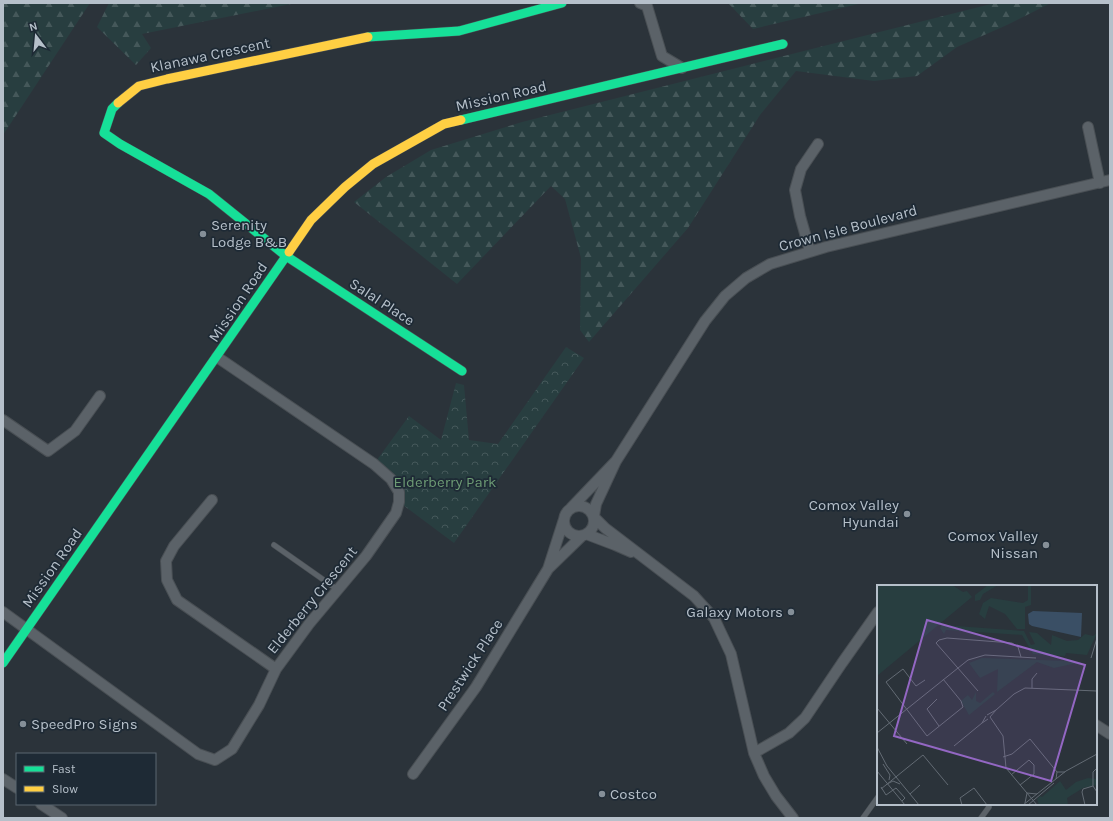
<svg xmlns="http://www.w3.org/2000/svg" width="1113" height="821" font-family="Karla,sans-serif">
  <defs>
    <pattern id="forest-firs" width="22" height="20" patternUnits="userSpaceOnUse"><rect width="22" height="20" fill="#283e40"/><path d="M5 1l3.5 6h-7zM16 11l3.5 6h-7z" fill="#45585a"/></pattern>
    <pattern id="park-crowns" width="20" height="18" patternUnits="userSpaceOnUse"><rect width="20" height="18" fill="#283e40"/><path d="M2 6a3 3 0 1 1 6 0M12 15a3 3 0 1 1 6 0" fill="none" stroke="#45585a"/></pattern>
  </defs>
  <rect width="100%" height="100%" fill="#2b333a"/>
  <!-- forest -->
  <path fill="url(#forest-firs)" d="M3 3H90L3 135Z
    M109 3H296L142 34 151 48 136 65 97 27Z
    M728 3H863L753 29Z
    M995 3H1051L1007 25 957 47 917 76 874 81 796 71 760 115 688 228 589 342 580 330 581 258 565 199 551 186 457 284 354 202 386 177 431 150 522 122Z"/>
  <!-- park -->
  <path fill="url(#park-crowns)" d="M566 347 584 358 454 543 399 502V492L374 464 409 416 441 440 456 383 464 385 469 440 498 444Z"/>
  <g fill="none" stroke-linecap="round" stroke-linejoin="round">
    <!-- lane casing -->
    <g stroke="#494f54" stroke-width="6">
      <path id="lane" d="M274 545 338 590
        M863 818 878 797
        M981 818 989 807 988 804"/>
    </g>
    <!-- street casing -->
    <g stroke="#494f54" stroke-width="12">
      <path id="street" d="M640 3 647 6 662 56 682 68
        M1088 127 1100 183
        M810 251 800 216 795 190 801 169 818 144
        M3 420 48 451 75 431 100 396
        M616 461 705 321 725 296 746 278 770 264 826 247 1110 180
        M212 500 174 546 166 561 167 580 177 600 276 669
        M564 521a15 15 0 1 1 30 0a15 15 0 1 1-30 0Z
        M571 508 616 461 596 504 594 516
        M565 516 548 569 582 536
        M594 517 605 528 694 596 714 618 731 654 754 753 764 776 776 796 793 818
        M586 534 615 545 631 552
        M3 612 198 754 215 760 232 749 259 705 276 669 309 624 366 556 396 513 399 502V492L391 479 374 464 217 357
        M1096 725 1110 734
        M754 753 789 733 805 718 842 663 878 612
        M413 774 476 687 548 569
        M3 779 17 788
        M41 804 62 818"/>
    </g>
    <!-- fast casing -->
    <g stroke="#494f54" stroke-width="10">
      <path id="fast" d="M368 37 459 31 562 3
        M118 103 112 109 104 133 120 144 209 194 286 256 462 371
        M461 120 783 44
        M3 663 289 252"/>
    </g>
    <!-- slow casing -->
    <g stroke="#494f54" stroke-width="10">
      <path id="slow" d="M118 103 139 86 167 79 368 37
        M289 252 311 220 345 187 373 164 444 124 461 120"/>
    </g>
    <!-- lane -->
    <use href="#lane" stroke="#5b6268" stroke-width="5"/>
    <!-- street -->
    <use href="#street" stroke="#5b6268" stroke-width="10"/>
    <!-- fast -->
    <use href="#fast" stroke="#16e098" stroke-width="9"/>
    <!-- slow -->
    <use href="#slow" stroke="#ffcf43" stroke-width="9"/>
  </g>
  <!-- markers -->
  <g fill="#858f98" stroke="#1e2a35" stroke-width="1.5">
    <circle cx="203" cy="234" r="4"/>
    <circle cx="907" cy="514" r="4"/>
    <circle cx="1046" cy="545" r="4"/>
    <circle cx="791" cy="612" r="4"/>
    <circle cx="23" cy="724" r="4"/>
    <circle cx="602" cy="794" r="4"/>
  </g>
  <g text-anchor="middle" dominant-baseline="central" stroke-width="3.5" stroke-linejoin="round" paint-order="stroke">
    <!-- street labels -->
    <g font-size="15" fill="#b6c0ca" stroke="#1e2a35">
      <text transform="translate(210 55) rotate(-12)">Klanawa Crescent</text>
      <text transform="translate(501 96) rotate(-13)">Mission Road</text>
      <text transform="translate(848 228) rotate(-15)">Crown Isle Boulevard</text>
      <text transform="translate(238 302) rotate(-56)">Mission Road</text>
      <text transform="translate(382 302) rotate(33)">Salal Place</text>
      <text transform="translate(52 568) rotate(-55)">Mission Road</text>
      <text transform="translate(312 600) rotate(-51)">Elderberry Crescent</text>
      <text transform="translate(470 665) rotate(-57)">Prestwick Place</text>
    </g>
    <!-- poi labels -->
    <g font-size="15" fill="#b6c0ca" stroke="#1e2a35" text-anchor="start">
      <text x="211" y="225">Serenity<tspan x="211" dy="17">Lodge B&amp;B</tspan></text>
      <text x="899" y="505" text-anchor="end">Comox Valley<tspan x="899" dy="17">Hyundai</tspan></text>
      <text x="1038" y="536" text-anchor="end">Comox Valley<tspan x="1038" dy="17">Nissan</tspan></text>
      <text x="783" y="612" text-anchor="end">Galaxy Motors</text>
      <text x="31" y="724">SpeedPro Signs</text>
      <text x="610" y="794">Costco</text>
    </g>
    <!-- park labels -->
    <g font-size="15" fill="#6d9b74" stroke="#1e2a35">
      <text x="445" y="482">Elderberry Park</text>
    </g>
  </g>
  <!-- overview -->
  <g transform="translate(877 585)">
    <rect width="220" height="220" fill="#2b333a"/>
    <path d="M0 0H75L86 7 90 6 95 12 0 91ZM111 0H121L106 9 103 15 98 16V10ZM151 0H154V20L148 22V44H140L128 29 112 21 108 34 102 29 106 18 114 13 146 18 151 15ZM65 40 147 46 154 60 158 59 152 47 160 48 174 60 175 50 190 56 201 55 208 49 216 51 220 48 210 70 189 68 188 71 156 69 145 50 69 45 67 49 63 43ZM105 73 192 76 200 78 177 83 160 77 120 107 121 84 103 93 92 78ZM211 193 220 194V200L206 203 190 213 191 220H162L160 214 163 211 165 212 183 196 189 205 199 197Z" fill="#283e40"/>
    <path d="M99 107V116L103 118 116 107 118 109 92 130 84 116 91 110 95 115Z" fill="#283e40"/>
    <path d="M156 26 205 28 204 52 155 41 152 39 151 29Z" fill="#3a4f65"/>
    <path fill="none" stroke="#636b74" stroke-width="1" d="M214 73 220 53M48 95 39 101 26 84 9 97 50 151 86 122 84 116 66 94M155 103V94L160 88M101 106 59 58 62 55 70 53 135 58 141 62 144 72M60 114 50 124 62 141M0 123 30 159M119 125 137 109 148 103 220 106M110 130 119 125 113 132M109 131 105 138 111 134M113 132 126 151 129 183 160 220M0 148 91 75 108 70 159 73M77 161 105 138M0 162 10 181 42 220M126 172 135 169 153 154 180 187M6 179 13 190 12 195M220 183 216 187V201L220 207M0 186 28 220M134 190 152 175 157 180V189L143 200M179 194 180 187H188M10 199 16 196 23 199M4 202 9 210 19 203 28 213 25 216M4 204 46 170 71 200M33 209 43 200M148 218 150 208 160 209M85 220 83 213 97 203 110 220M146 220 189 186 220 169M151 220 177 198M208 220 205 207 206 204 216 201"/>
    <path fill="#9367c3" fill-opacity="0.15" stroke="#9367c3" stroke-width="2" d="M50 35 208 80 174 196 17 151Z"/>
    <rect width="220" height="220" fill="none" stroke="#b6c0ca" stroke-width="2"/>
  </g>
  <!-- border -->
  <rect width="1113" height="821" fill="none" stroke="#b6c0ca" stroke-width="8"/>
  <!-- legend -->
  <rect x="16" y="753" width="140" height="52" fill="#1e2a35" stroke="#5b6671"/>
  <rect x="24" y="766" width="20" height="6" fill="#16e098" stroke="#5b6671"/>
  <text x="52" y="773" font-size="12" fill="#b6c0ca">Fast</text>
  <rect x="24" y="786" width="20" height="6" fill="#ffcf43" stroke="#5b6671"/>
  <text x="52" y="793" font-size="12" fill="#b6c0ca">Slow</text>
  <!-- north arrow -->
  <g transform="translate(36 36) rotate(344)" stroke="#1e2a35" stroke-width="3" paint-order="stroke">
  <path d="M0-3L7 15L0 10L-7 15Z" fill="#b6c0ca"/>
  <text y="-6" font-size="11" font-weight="bold" text-anchor="middle" fill="#b6c0ca">N</text>
  </g>
</svg>
